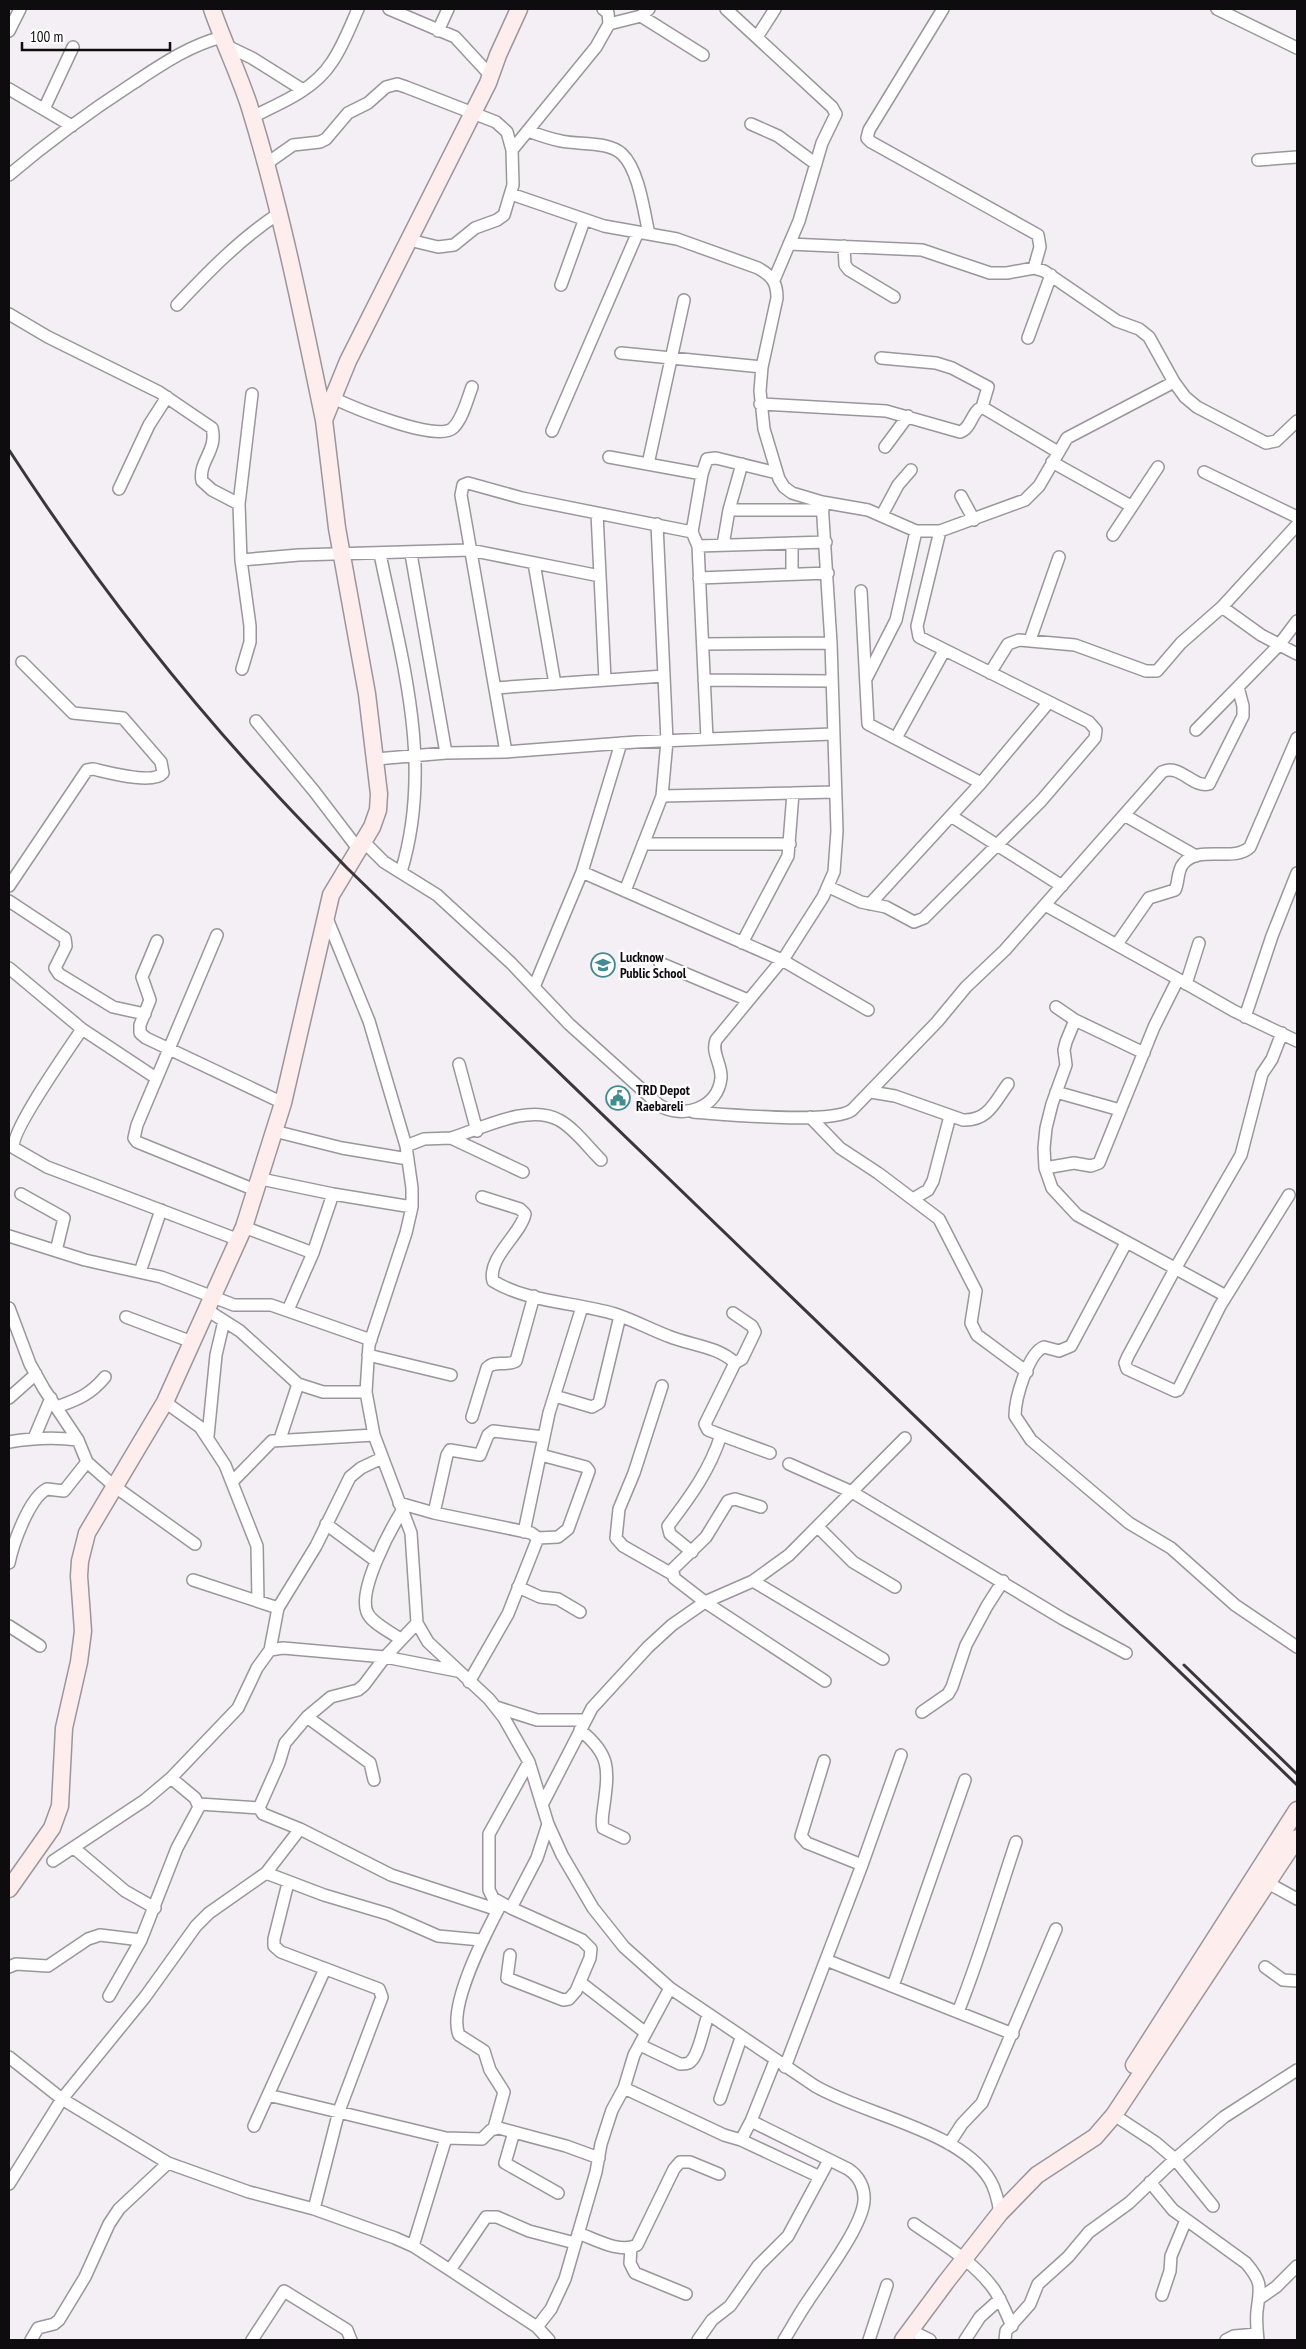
<svg xmlns="http://www.w3.org/2000/svg" width="1306" height="2349" font-family="'PT Sans Narrow',sans-serif">
  <rect width="100%" height="100%" fill="#f4eff4"/>
  <g fill="none" stroke-linecap="round" stroke-linejoin="round">
    <!-- street casing -->
    <g stroke="#9a969b" stroke-width="14">
      <path id="street" d="M389 9 455 37 491 76
        M726 9 832 107 836 114 822 143 799 221 774 280
        M943 9 869 130 867 138 871 142 1038 235 1040 247 1034 268
        M1217 9 1297 48
        M641 16 703 55
        M609 24 641 16 649 9
        M9 31 20 9
        M438 31 448 9
        M757 37 775 9
        M225 45 252 58 303 90
        M9 89 72 126
        M44 109 73 47
        M252 117C281 103 314 90 332 62 343 46 350 27 358 9
        M751 124 778 136 816 164
        M528 131C539 135 550 139 561 141 579 145 608 141 622 154 639 170 644 212 649 234
        M512 150 596 47 609 24 608 13 603 9
        M1258 160 1297 157
        M266 164 293 145 320 142 326 139 348 113 368 103 386 87 397 84 406 87 496 122 507 132 512 150 513 185 504 215 497 220 475 228 454 245 438 247 409 240
        M9 175C48 142 89 112 132 84 161 65 188 46 222 37
        M511 194 604 226 677 239 758 268C772 276 777 282 777 298L762 367 760 391 764 429 779 479 784 487 792 493 822 502 868 510 916 531H940L1025 500 1039 486 1067 438 1174 382
        M789 244 922 250 990 273H1007L1034 268 1044 271 1117 321 1139 329 1149 337 1174 382 1185 397 1197 407 1266 443 1276 441 1297 421
        M844 246 845 265 849 270 894 297
        M561 285 584 221
        M177 305C208 272 240 239 278 214
        M9 314 48 337 159 392 212 428C218 450 198 462 202 481L212 490 239 504
        M1028 338 1051 275
        M621 353 762 367
        M881 358 936 363 952 368 988 387 982 407
        M333 398C352 407 437 443 453 428 463 418 467 400 472 387
        M760 404 886 411 960 432C972 428 971 412 982 407L1058 452
        M552 431 638 232
        M885 447 908 416
        M609 457 702 474
        M1052 462 1131 506
        M648 464 684 300
        M1204 472 1297 517
        M119 489 149 425 167 397
        M961 496 974 520
        M729 510H823
        M597 513 605 680
        M882 515 898 485 911 470
        M692 532 702 474 707 459 716 458 777 473
        M1113 535 1158 467
        M792 543V574
        M723 545 729 510 742 464
        M698 546 826 542
        M380 554C402 661 434 764 401 872
        M411 554 446 753
        M241 560 299 555 470 550 600 576
        M534 563 555 684
        M699 578 828 573
        M861 591 868 724 981 783
        M1222 607 1261 635 1297 654
        M1030 640 1059 557
        M703 644 831 643
        M242 669 250 642V626L241 560 239 504 252 394
        M990 673 1008 644 1019 640 1075 645 1146 671H1157L1181 643 1222 607 1297 525
        M867 677 896 620 916 531
        M704 680 831 681
        M495 688 664 676
        M256 721 314 791 359 850
        M1196 730 1279 645 1297 621
        M896 738 944 651
        M506 752 461 495 463 485 468 483 522 498 692 532 698 546 707 739
        M376 759 446 753 506 752 636 742 832 734
        M662 796 835 792
        M1124 815 1196 856
        M951 816 1062 886
        M364 842 384 862 437 895 511 963 569 1024 659 1105C683 1120 718 1108 721 1078 722 1064 711 1053 716 1040L786 955 823 897 834 872 837 831 831 643 822 502
        M643 844H790
        M582 872 782 960 868 1010
        M9 886 87 770 93 769C107 772 153 785 163 773L161 762 123 718 73 713 22 662
        M829 887 861 902 886 907 914 922 924 918 1041 801 1095 738 1096 730 1089 722 919 637 917 626 940 531
        M625 891 662 796 667 741 657 524
        M9 901 65 938 66 946 55 968 59 974 113 1007 145 1014
        M870 904 981 783 1049 702
        M1045 905 1178 979
        M326 916 369 1021 406 1146 412 1188V1207L406 1233 369 1345 366 1392 374 1435 411 1533 417 1623 428 1642 489 1699 504 1718 529 1762 548 1824 562 1855 593 1908 624 1947 670 1988 815 2086C864 2115 960 2130 990 2180 996 2190 998 2201 1000 2213
        M217 935 137 1125 134 1138 137 1142 255 1190
        M157 941 142 977 150 1000 140 1025V1033L146 1038 283 1103
        M742 943 788 856 793 793
        M1117 944 1149 898 1175 890C1179 882 1177 871 1183 864 1199 844 1234 863 1250 847L1297 738
        M660 963 748 1000
        M9 968 82 1029 156 1078
        M1186 984 1199 943
        M534 987 582 872 621 743
        M1056 1007 1075 1020 1144 1053
        M1245 1017 1272 936 1297 873
        M1075 1020 1066 1042 1064 1050 1066 1065 1052 1104 1046 1128 1044 1148 1045 1168 1052 1188 1077 1215 1226 1296
        M82 1029C71 1046 9 1133 14 1148L47 1167 239 1240
        M1282 1033 1272 1059 1262 1074 1241 1155 1175 1269 1128 1356 1125 1363 1127 1369 1175 1391 1178 1390 1220 1306 1289 1195
        M459 1064 477 1131
        M871 1092 895 1096 963 1120C988 1121 994 1103 1008 1084
        M1056 1092 1120 1110
        M693 1112C723 1114 831 1125 852 1110L937 1022 966 987 1005 950 1162 772C1180 763 1192 788 1209 784L1243 716V706L1238 687
        M810 1117 840 1148 878 1173 939 1219 976 1291 971 1323 977 1335 1027 1372
        M274 1131 342 1148 408 1159
        M451 1138C481 1129 529 1103 559 1120 574 1128 588 1147 601 1160
        M406 1146 424 1139 451 1138 523 1172
        M1045 1168 1074 1163 1091 1166 1099 1163 1154 1027 1178 979 1234 1011 1297 1041
        M261 1179 333 1194 412 1207
        M21 1194 64 1218 56 1251
        M482 1197 520 1209 525 1214C521 1234 487 1258 493 1281 529 1303 576 1302 615 1314 633 1320 650 1329 668 1336 689 1345 718 1346 735 1363L705 1424 708 1430 721 1435C710 1470 690 1497 668 1526L670 1534 692 1552
        M913 1199 928 1190 933 1181 950 1116
        M244 1227 313 1253
        M9 1236 85 1260 161 1277 234 1305H271L371 1340
        M1126 1243 1071 1346 1059 1351 1044 1347C1028 1353 1015 1399 1015 1416L1031 1440 1129 1523 1171 1548 1235 1605 1297 1647
        M140 1272 161 1210
        M9 1308 30 1364 44 1389 78 1440 87 1462 114 1486 195 1544
        M207 1310 240 1331 298 1384 323 1392H366
        M288 1310 313 1253 333 1194
        M733 1313 752 1326 755 1332 742 1359 735 1363
        M126 1317 192 1342
        M368 1355 451 1375
        M662 1386 634 1473 619 1509 616 1538 623 1546 672 1574
        M555 1396 592 1407 599 1403 620 1316
        M9 1398 36 1374
        M165 1402 200 1427 225 1465 257 1546 258 1601
        M57 1407C78 1399 90 1395 105 1377
        M472 1417 487 1368C495 1359 507 1367 516 1361L534 1296
        M721 1435 770 1453
        M208 1436 216 1355 224 1321
        M34 1438 51 1398
        M280 1439 298 1384
        M9 1442C33 1438 54 1437 78 1440
        M789 1464 852 1492 1063 1619 1126 1653
        M233 1481 272 1441 374 1435
        M399 1503 434 1513 531 1533 538 1538 508 1614 469 1682
        M761 1507 735 1499 728 1501 706 1537 673 1569 674 1578 705 1602 825 1681
        M434 1513 447 1455 450 1450 480 1455 488 1435 493 1431 544 1437
        M326 1524 376 1561
        M818 1527 853 1562 895 1587
        M524 1532 549 1413 582 1307
        M538 1538 558 1537 568 1529 589 1471 586 1467 541 1455
        M9 1563C13 1544 29 1498 47 1489L64 1491 87 1462
        M193 1580 278 1608
        M753 1581 883 1659
        M518 1587 540 1597 558 1599 580 1612
        M417 1623 385 1657 364 1685 358 1690 331 1697 307 1717 285 1743 279 1763 259 1808 263 1814 300 1829 391 1875 498 1910
        M9 1626 40 1646
        M400 1639C391 1632 371 1623 367 1612 358 1590 390 1530 402 1511
        M270 1650 278 1608 316 1546 350 1477 361 1468 382 1458
        M496 1707 537 1720H585
        M922 1712 948 1694 952 1687 966 1645 987 1606 1003 1581
        M307 1717 370 1763 374 1780
        M580 1730C610 1754 609 1768 604 1805 603 1813 601 1821 603 1828L624 1838
        M824 1761 801 1836 807 1843 862 1865
        M199 1804 259 1808
        M542 1805 592 1708 648 1647 672 1625 705 1602 753 1581 789 1555 905 1438
        M74 1848 125 1891 155 1908
        M53 1861 145 1800 171 1778 238 1708 257 1668 270 1650 283 1648 385 1657 457 1671
        M266 1873 324 1895 388 1914 438 1936 481 1940
        M288 1883 274 1939V1946L281 1952 379 1989 382 1997 339 2111 314 2209
        M1268 1883 1297 1899
        M511 1908 537 1858 548 1824
        M510 1955 507 1978 563 2000 569 1999 576 1991 590 1958 591 1949 582 1940 511 1908 493 1898 489 1890V1834L529 1762
        M826 1960 1013 2034
        M9 1967 16 1964 48 1966 88 1939 100 1935 141 1940
        M1265 1967 1283 1980 1297 1981
        M580 1982 646 2033
        M893 1986 965 1780
        M109 1996 141 1940 177 1848 199 1807 195 1798 171 1778
        M958 2012C980 1957 997 1899 1016 1842
        M640 2045 680 2064C684 2064 689 2064 691 2061 699 2054 704 2026 708 2015
        M9 2057 62 2099 168 2163 249 2192 314 2209 395 2238 413 2246 450 2270 537 2327 549 2340
        M785 2067 862 1865 901 1755
        M624 2088 724 2135 741 2140 751 2121 775 2061
        M268 2095 446 2138 482 2139 491 2130 499 2128 566 2146 599 2158
        M720 2099 741 2038
        M1114 2115 1155 2142 1175 2159 1213 2206
        M751 2121 848 2169C859 2176 865 2188 864 2201 862 2227 823 2278 808 2301 799 2314 792 2327 784 2340
        M254 2126 325 1969
        M494 2128 504 2092 490 2070 484 2051 459 2035C447 2006 487 1931 501 1904
        M514 2132 505 2163 558 2193
        M741 2140 820 2177
        M949 2144 962 2124 982 2103 1056 1929
        M1150 2182 1173 2210 1246 2263C1263 2283 1260 2287 1257 2311 1256 2321 1257 2331 1258 2340
        M9 2184 62 2099 145 1997 196 1926 209 1913 266 1873 300 1829
        M914 2224C941 2243 973 2261 993 2288 1001 2299 1006 2313 1012 2326
        M578 2233C595 2239 620 2254 637 2245L674 2169 680 2162H690L719 2174
        M413 2246 446 2138
        M631 2248 630 2263 635 2273 686 2294
        M450 2270 486 2217H497L529 2231 575 2243
        M1162 2295 1170 2271 1171 2256 1186 2220
        M1260 2298 1276 2287 1297 2266
        M537 2327 551 2309 565 2279 596 2172 601 2144 612 2110 624 2088 634 2055 670 1988
        M910 2330 930 2340
        M31 2340 38 2328 54 2324 59 2320 85 2277 109 2224 119 2209 168 2163
        M252 2340 284 2291 347 2330 351 2340
        M698 2340 712 2320 730 2306 758 2266 788 2236 829 2160
        M869 2340 887 2285
        M965 2340 980 2317 1000 2299
        M1005 2340 1006 2331 1030 2304 1038 2284 1068 2257 1089 2232 1129 2203 1175 2159 1224 2117 1297 2070
        M1226 2340 1234 2336 1257 2334"/>
    </g>
    <!-- secondary casing -->
    <g stroke="#9a969b" stroke-width="19">
      <path id="secondary" d="M212 9C223 41 238 72 249 105 281 208 302 314 324 420
        M9 1889 52 1828 60 1806 64 1728 79 1662 83 1631 79 1576 80 1561 87 1533 165 1402 244 1227 283 1103 331 895 372 827 378 810 379 794 367 694 337 528 324 420 348 361 488 83 498 55 519 9
        M1134 2065 1297 1810
        M903 2340 946 2282 1000 2213 1037 2175 1095 2137 1114 2115 1297 1838"/>
    </g>
    <!-- street -->
    <use href="#street" stroke="#fff" stroke-width="11"/>
    <!-- secondary -->
    <use href="#secondary" stroke="#feeded" stroke-width="16"/>
    <!-- rail -->
    <path stroke="#393739" stroke-width="3" d="M9 450C85 567 171 680 266 783 292 812 320 840 347 868L1297 1785
      M1184 1665 1297 1774"/>
  </g>
  <!-- icons -->
  <defs>
    <g id="school-ring" transform="scale(1.25)"><circle r="9.5" fill="#fffeff" stroke="#438b8f" stroke-width="1.5"/><path d="M0-5L7-2L0 1L-7-2ZM-4 1L0 2.5L4 1V4Q0 6-4 4Z" fill="#438b8f"/></g>
    <g id="civic-ring" transform="scale(1.25)"><circle r="9.5" fill="#fffeff" stroke="#438b8f" stroke-width="1.5"/><path d="M-.6-6.5H3V-4.5H.6V-3L4-1V1h2V6H-6V1h2V-1L-.6-3ZM-1.2 2.5V6h2.4V2.5Z" fill="#438b8f"/></g>
  </defs>
  <g fill-rule="evenodd">
    <use href="#school-ring" x="603" y="965"/>
    <use href="#civic-ring" x="618" y="1098"/>
  </g>
  <g text-anchor="middle" dominant-baseline="central" stroke-width="4.5" stroke-linejoin="round" paint-order="stroke">
    <!-- poi labels -->
    <g font-size="14" font-weight="bold" fill="#0e0c0e" stroke="#fffeff" text-anchor="start">
      <text x="620" y="957">Lucknow<tspan x="620" dy="16">Public School</tspan></text>
      <text x="636" y="1090">TRD Depot<tspan x="636" dy="16">Raebareli</tspan></text>
    </g>
  </g>
  <!-- border -->
  <rect width="1306" height="2349" fill="none" stroke="#0e0c0e" stroke-width="20"/>
  <!-- scale -->
  <path d="M22 42v8h148v-8" fill="none" stroke="#0e0c0e" stroke-width="2.5"/>
  <text x="30" y="42" font-size="15" fill="#0e0c0e" stroke="#fffeff" stroke-width="4" paint-order="stroke">100 m</text>
</svg>
